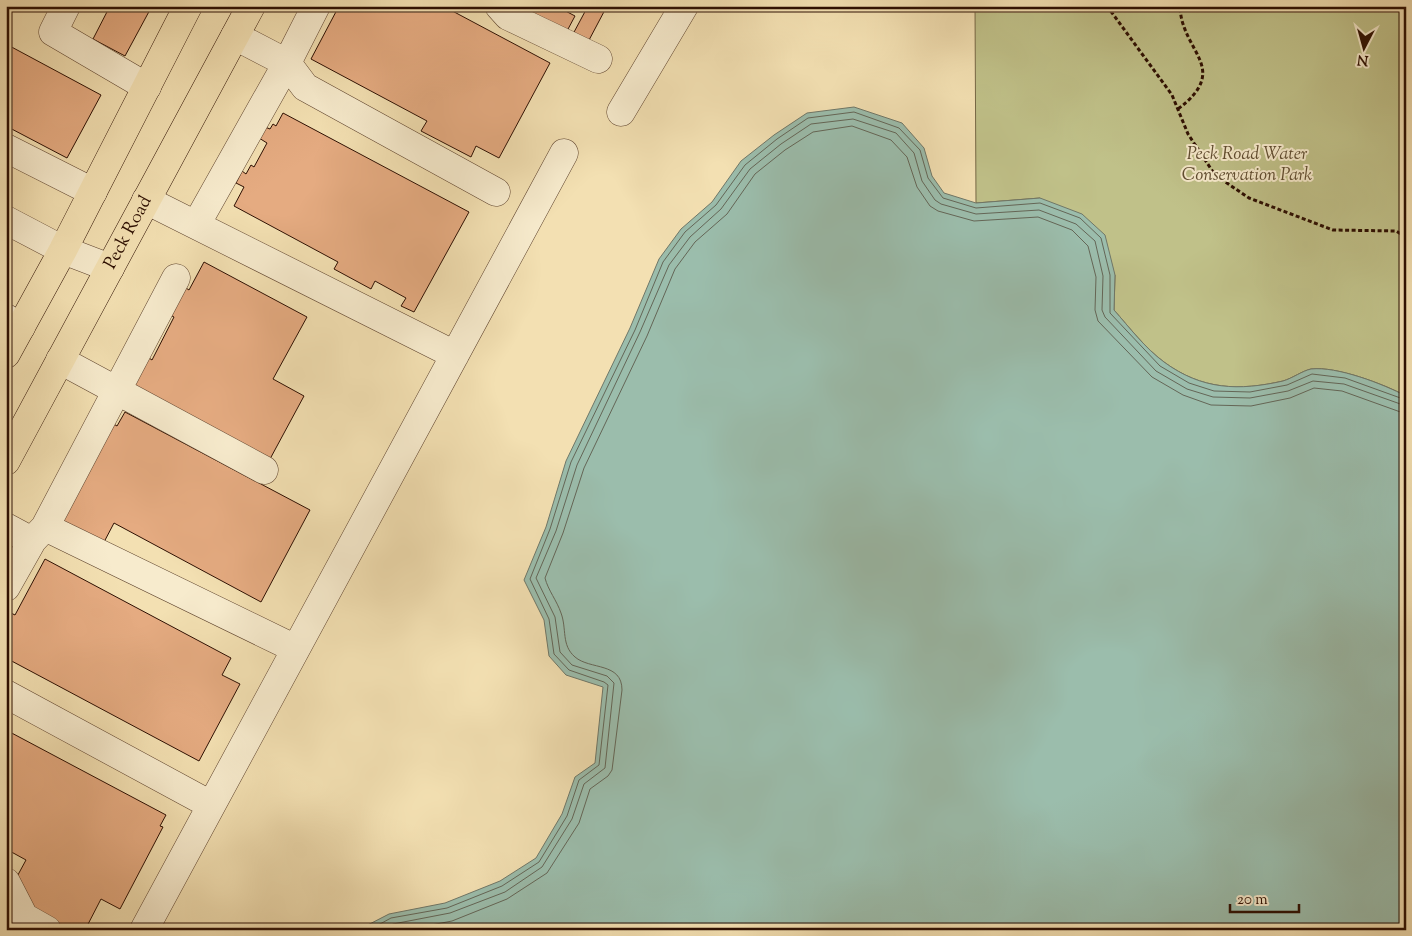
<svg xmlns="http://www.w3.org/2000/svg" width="1412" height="936" font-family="'Sorts Mill Goudy',serif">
  <rect width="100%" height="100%" fill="#f3e0b2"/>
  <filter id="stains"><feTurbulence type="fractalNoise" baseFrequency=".004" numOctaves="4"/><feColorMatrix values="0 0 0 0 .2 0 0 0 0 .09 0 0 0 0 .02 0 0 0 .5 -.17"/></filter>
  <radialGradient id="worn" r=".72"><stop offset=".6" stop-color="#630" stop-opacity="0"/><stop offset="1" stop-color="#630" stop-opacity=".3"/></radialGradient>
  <!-- green -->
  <path fill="#c0c189" stroke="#766846" d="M975 6H1406V396C1384 384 1336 366 1311 369 1302 371 1293 378 1283 381 1239 391 1202 390 1164 362 1145 348 1129 327 1114 310L1115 275 1040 198 976 203Z"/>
  <!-- water -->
  <path fill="#9bbdac" stroke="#6f7768" d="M854 107 902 123 924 148 932 176 944 193 976 203 1040 198 1082 214 1105 235 1115 275 1114 310C1129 327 1145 348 1164 362 1202 390 1239 391 1283 381 1293 378 1302 371 1311 369 1337 366 1383 384 1406 396V930H358L389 914 445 903 500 881 536 858 562 814 575 777 595 763 603 687 566 675 549 656 544 620 524 580 546 527 566 461 630 328 659 259 681 229 712 202 741 161 774 135 807 113Z"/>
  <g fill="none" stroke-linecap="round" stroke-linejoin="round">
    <!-- shore -->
    <path stroke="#646657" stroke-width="1" d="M369 930 391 918 447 908 502 886 539 862 567 816 579 780 599 765 608 685 604 682 569 670 554 654 549 619 530 579 550 529 571 462 635 330 663 262 685 232 716 205 745 165 777 139 808 118 854 112 899 128 920 150 928 178 943 198 976 208 1040 203 1080 218 1101 238 1110 275V313L1160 366 1189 383 1214 391 1250 392 1287 385 1312 374 1345 378 1406 400
      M383 930 393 924 450 913 505 892 542 867 572 819 584 784 605 768 614 683 607 676 572 665 560 652 555 617 536 578 556 531 577 465 640 332 669 265 690 237 721 209 750 169 781 144 811 124 853 119 896 133 914 153 922 181 935 200 941 204 976 214 1039 210 1076 224 1095 241 1103 276 1102 310 1105 317 1156 371 1187 389 1213 397 1250 398 1288 391 1313 381 1344 384 1406 406
      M405 930 452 921 507 899 547 873 579 823 590 789 608 776 612 770 622 690C622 662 590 670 575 657 561 645 567 629 561 613 557 601 548 590 545 578L563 533 584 468 647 336 675 269 695 242 727 214 755 174 785 150 813 132 852 126 891 140 907 157 917 187 930 206 938 211 974 221 1038 217 1072 230 1088 246 1096 277 1095 310 1098 321 1152 377 1183 395 1211 405 1251 406 1290 398 1314 388 1342 391 1406 414"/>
  </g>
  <!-- building -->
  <path fill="#e5ab81" stroke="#2d0f02" d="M110 6H152L125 56 93 39Z
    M339 6H443L550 63 499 158 476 146 471 157 421 131 427 121 311 59Z
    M532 6H556L575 16 567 31 529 11Z
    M588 6H607L588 42 573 34Z
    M6 44 101 95 67 158 6 126Z
    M283 113 469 212 414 312 401 306 406 298 375 281 371 289 334 269 338 262 234 206 244 187 236 183 242 171 246 174 251 165 254 167 267 143 259 138 265 127 270 129 273 124 276 126Z
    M204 262 307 317 273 379 304 396 270 459 131 384 146 356 152 360 174 317 168 314 183 286 189 290Z
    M125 412 310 510 261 602 114 523 103 544 60 519 112 423 117 426Z
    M45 559 231 658 222 675 240 684 199 761 6 658V618L9 612 15 615Z
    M6 730 166 815 160 826 163 827 120 909 101 899 85 930H66L32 912 13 884 26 860 6 849Z
    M6 921 22 930H6Z"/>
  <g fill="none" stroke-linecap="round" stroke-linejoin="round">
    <!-- minor casing -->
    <g stroke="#5e432e" stroke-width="29">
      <path id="minor" d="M66 6 53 32 147 87
        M499 6 508 16 598 59
        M235 36 287 63 316 6
        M621 112 684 6
        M6 148 93 192
        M146 200 455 355
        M6 220 63 250 110 268
        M196 225 287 63 305 87 496 192
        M6 318 21 327
        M60 360 264 470
        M6 527 32 541 45 527 176 278
        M45 527 296 649
        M6 587 32 541
        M6 694 211 805
        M6 882 24 917 47 930
        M144 930 564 153"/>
    </g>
    <!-- major casing -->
    <g stroke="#2d0f02" stroke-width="29">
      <g id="major">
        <path d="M6 354 63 250 188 6"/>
        <path id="s1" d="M6 461 251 6"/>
      </g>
    </g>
    <!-- path -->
    <path stroke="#2d0f02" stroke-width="3" stroke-dasharray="4 2.5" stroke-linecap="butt" d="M1107 6 1172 95 1188 134 1215 175 1249 198 1333 230 1396 231 1406 237
      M1178 109C1232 68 1181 52 1180 6"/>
    <!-- minor -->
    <use href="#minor" stroke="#f7ebcd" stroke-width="28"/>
    <!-- major -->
    <use href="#major" stroke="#f3e0b2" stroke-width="28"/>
  </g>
  <g text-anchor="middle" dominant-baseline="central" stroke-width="4" stroke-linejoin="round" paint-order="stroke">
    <!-- park labels -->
    <g font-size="18" font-style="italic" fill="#604d31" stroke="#f7ebcd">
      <text x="1247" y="155">Peck Road Water<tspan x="1247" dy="21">Conservation Park</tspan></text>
    </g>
    <!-- street labels -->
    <g font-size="18" fill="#2d0f02" stroke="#f7ebcd">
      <text stroke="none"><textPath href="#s1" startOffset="259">Peck Road</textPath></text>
    </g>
  </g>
  <!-- margin -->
  <rect width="1412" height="936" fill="none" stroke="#f3e0b2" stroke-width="25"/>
  <rect x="8" y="8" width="1397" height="921" fill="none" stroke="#2d0f02" stroke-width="2.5"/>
  <rect x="12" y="12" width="1387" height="911" fill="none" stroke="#2d0f02"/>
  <!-- north arrow -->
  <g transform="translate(1364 48) rotate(186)" stroke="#f7ebcd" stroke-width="4" paint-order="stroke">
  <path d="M0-4L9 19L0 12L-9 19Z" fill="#2d0f02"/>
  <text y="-8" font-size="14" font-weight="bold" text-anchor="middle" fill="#2d0f02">N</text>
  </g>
  <!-- scale -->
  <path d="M1230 904v8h69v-8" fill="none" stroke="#2d0f02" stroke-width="2.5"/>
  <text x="1237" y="904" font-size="15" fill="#2d0f02" stroke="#f7ebcd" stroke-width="4" paint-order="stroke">20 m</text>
  <rect width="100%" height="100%" filter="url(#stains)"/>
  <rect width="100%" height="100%" fill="url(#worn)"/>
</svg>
